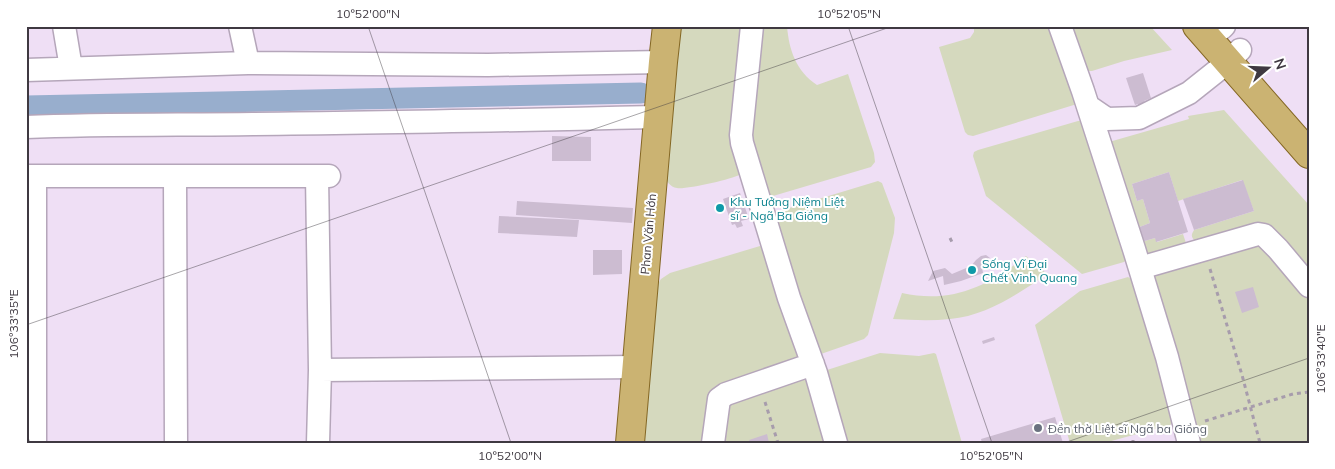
<svg xmlns="http://www.w3.org/2000/svg" width="1335" height="469" font-family="Mulish,sans-serif">
  <rect width="100%" height="100%" fill="#efdff5"/>
  <!-- green -->
  <path fill="#d5d9be" d="M680 26H745L742 172C741 173 740 174 739 175 733 179 684 190 677 188 670 187 666 181 665 175Z
    M759 26H787C789 50 796 71 817 85L848 74 874 153 875 162 871 167 773 196H769L751 148Z
    M974 26H1051L1077 104 973 136 968 135 965 132 939 47 970 38 974 32Z
    M1069 26H1150L1172 50 1124 61 1092 71H1086Z
    M1224 110 1309 205V274L1267 228 1195 241C1191 237 1191 235 1194 230L1254 211 1242 180 1178 201 1169 172 1132 184 1137 201 1143 199 1150 223 1137 228 1141 242 1155 238 1157 242 1183 234 1187 246 1145 256 1109 142 1189 119 1188 116Z
    M1078 121H1082L1127 259 1124 262 1082 274 986 196 973 156 974 152 978 150Z
    M878 181 882 183 895 218 894 233 868 335 864 339 821 354H818L774 214 779 211Z
    M1258 243 1309 296V443H1196L1152 283 1155 273Z
    M760 246 764 249 801 358 718 388 704 443H641L657 285 661 279 670 273Z
    M1026 256 1047 274C1018 294 986 316 950 319 931 321 912 320 893 319L902 293C952 304 988 286 1026 256Z
    M1128 277 1134 281 1176 420 1170 425 1104 443H1077L1076 441 1070 443 1035 325 1080 291Z
    M880 353 919 356 934 353 936 354 962 443H843L826 372 827 370Z
    M798 379H806L810 382 828 443H719L724 405Z"/>
  <g fill="none" stroke-linecap="round" stroke-linejoin="round">
    <!-- canal -->
    <path stroke="#98aecd" stroke-width="21" d="M26 106 641 93"/>
  </g>
  <!-- building -->
  <path fill="#ccbcd1" d="M1143 73 1151 98 1144 101 1146 106 1139 108 1138 104 1135 105 1126 78Z
    M552 136 591 137V161H552Z
    M1169 172 1188 232 1156 242 1155 238 1141 242 1137 228 1150 223 1143 199 1137 201 1132 184Z
    M1243 180 1254 211 1194 230 1183 199Z
    M740 193 749 219 741 221 743 226 737 228 735 224 732 225 723 199Z
    M517 201 633 208 632 223 516 215Z
    M499 216 579 220 577 237 498 233Z
    M593 250H622V274L593 275Z
    M986 255 990 258 985 260 982 267 983 273 961 281 944 285 943 276 928 281 933 271 945 268 952 274 971 266 976 260 981 256Z
    M1253 287 1259 307 1242 313 1235 292Z
    M994 337 995 340 983 344 982 341Z
    M1055 417 1063 443H982L981 439Z
    M767 434 769 443H750L749 440Z"/>
  <g fill="none" stroke-linecap="round" stroke-linejoin="round">
    <!-- minor casing -->
    <g stroke="#b5a6ba" stroke-width="25">
      <path id="minor" d="M64 26 71 68
        M240 26 248 63
        M752 26 741 135 742 143 789 298 816 373 836 443
        M1060 26 1083 91 1134 249 1167 357 1189 443
        M1222 28 1224 26
        M26 70 248 63 488 65 663 62
        M1088 106 1107 119 1139 118 1189 93 1228 62 1240 50
        M26 127C102 124 178 125 253 124 388 123 523 120 658 117
        M26 176H329
        M175 176 176 443
        M317 176 320 370 318 443
        M1140 268 1258 234 1264 235 1278 249 1309 286
        M320 370 637 367
        M35 443V176
        M713 443 719 399 726 394 813 364"/>
    </g>
    <!-- major casing -->
    <g stroke="#846724" stroke-width="30">
      <path id="major" d="M1197 26 1309 154
        M630 443 663 62 667 26"/>
    </g>
    <!-- path -->
    <path stroke="#a79cac" stroke-width="3" stroke-dasharray="4 4" stroke-linecap="butt" d="M950 238 952 242
      M1210 269 1242 375 1260 443
      M765 402 778 443
      M1205 421 1293 394 1309 392
      M1133 440V443"/>
    <!-- minor -->
    <use href="#minor" stroke="#fff" stroke-width="22"/>
    <!-- major -->
    <use href="#major" stroke="#cbb372" stroke-width="28"/>
  </g>
  <!-- ticks -->
  <path fill="none" stroke="#3f3941" stroke-width="1" stroke-opacity="0.45" d="M368 26 511 443M848 26 992 443M26 325 893 26M26 432 30 443M1064 443 1309 358"/>
  <!-- markers -->
  <g fill="#0f9aa8" stroke="#fff" stroke-width="2">
    <circle cx="720" cy="208" r="5"/>
    <circle cx="972" cy="270" r="5"/>
  </g>
  <circle fill="#6b7280" stroke="#fff" stroke-width="2" cx="1038" cy="428" r="5"/>
  <g text-anchor="middle" dominant-baseline="central" stroke-width="4" stroke-linejoin="round" paint-order="stroke">
    <!-- culture labels -->
    <g font-size="12" fill="#0d838f" stroke="#fff" text-anchor="start">
      <text x="730" y="201">Khu Tưởng Niệm Liệt<tspan x="730" dy="14">sĩ - Ngã Ba Giồng</tspan></text>
      <text x="982" y="263">Sống Vĩ Đại<tspan x="982" dy="14">Chết Vinh Quang</tspan></text>
    </g>
    <!-- street labels -->
    <g font-size="12" fill="#3f3941" stroke="#fff">
      <text transform="translate(648 234) rotate(-85)">Phan Văn Hớn</text>
    </g>
    <!-- worship labels -->
    <g font-size="12" fill="#5b616d" stroke="#fff" text-anchor="start">
      <text x="1048" y="428">Đền thờ Liệt sĩ Ngã ba Giồng</text>
    </g>
  </g>
  <!-- border -->
  <rect width="1335" height="469" fill="none" stroke="#ffffff" stroke-width="55"/>
  <!-- north arrow -->
  <g transform="translate(1268 68) rotate(71)" stroke="#ffffff" stroke-width="4" paint-order="stroke">
  <path d="M0-4L9 19L0 12L-9 19Z" fill="#3f3941"/>
  <text y="-8" font-size="14" font-weight="bold" text-anchor="middle" fill="#3f3941">N</text>
  </g>
  <rect x="28" y="28" width="1280" height="414" fill="none" stroke="#3f3941" stroke-width="2"/>
  <g font-size="12" text-anchor="middle" fill="#3f3941">
    <text x="368" y="18">10°52'00"N</text>
    <text x="849" y="18">10°52'05"N</text>
    <text transform="translate(14 324) rotate(-90)" y="4">106°33'35"E</text>
    <text transform="translate(1321 359) rotate(-90)" y="4">106°33'40"E</text>
    <text x="510" y="460">10°52'00"N</text>
    <text x="991" y="460">10°52'05"N</text>
  </g>
</svg>
